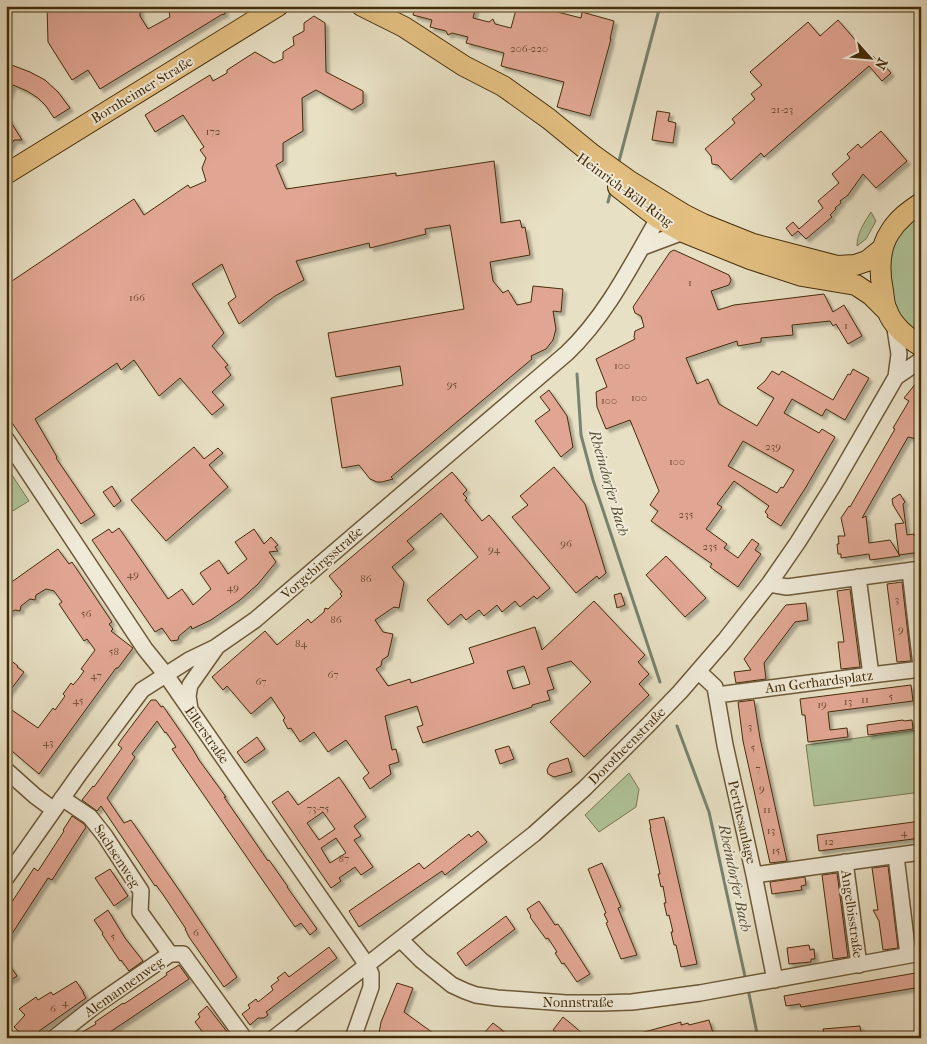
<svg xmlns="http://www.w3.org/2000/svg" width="927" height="1044" font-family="'IM FELL French Canon',serif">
  <defs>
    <filter id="shadow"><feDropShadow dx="3.5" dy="3.5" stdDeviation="1" flood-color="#0004"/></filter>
  </defs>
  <rect width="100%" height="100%" fill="#e8e0c4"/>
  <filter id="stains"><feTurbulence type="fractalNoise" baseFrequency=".004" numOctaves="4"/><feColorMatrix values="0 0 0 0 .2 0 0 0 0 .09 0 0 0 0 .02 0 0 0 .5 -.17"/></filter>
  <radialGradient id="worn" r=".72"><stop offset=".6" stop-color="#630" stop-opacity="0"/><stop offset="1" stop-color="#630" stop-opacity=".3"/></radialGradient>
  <!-- green -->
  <path fill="#afc399" stroke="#7a7851" d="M921 210V335L911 329 895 311 886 289 891 242Z
    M871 212 876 221 866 239 857 246C857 233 864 223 871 212Z
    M6 471 10 472 29 501 11 512 6 505Z
    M917 730 921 760V792L814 806 806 745Z
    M629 773 639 789 636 807 599 832 585 815Z"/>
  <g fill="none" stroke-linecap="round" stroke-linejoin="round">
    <!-- stream -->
    <path stroke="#768370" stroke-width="3" d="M618 165 660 6
      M608 202 611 191
      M577 374 581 435 593 480 660 682
      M677 726 709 812 746 981
      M748 989 758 1038"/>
  </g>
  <!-- building -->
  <path fill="#e1a693" stroke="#442c09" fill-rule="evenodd" filter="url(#shadow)" d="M47 6H140V16L148 29 170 17 168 6H224L225 14 221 15 100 89 88 70 72 80 48 42Z
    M415 6H476L473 18 489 22 493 19 495 24 511 28 517 6H534L581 18 582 12 614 21 610 39H611L590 116 557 107 564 82 501 66 504 53 466 43 468 37 452 33 448 35 446 31 430 27 432 20 413 15Z
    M314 16 325 23 326 72 363 91V103L352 110 316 90 302 98 303 131 283 143V161L276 165 286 189 396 173V176L494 161 501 223 520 220 522 228 525 227 530 255 490 262 493 281 503 293 508 290 517 305 531 302 533 286 563 289 561 312 553 311 556 329 553 340 546 349 531 356 532 359 391 477 393 479 382 482H377L370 479 359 465 342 468 331 398 403 385 400 366 336 377 328 333 464 309 450 225 425 229 426 234 370 248 369 243 296 261 304 280 275 296 239 324 228 303 236 297 222 264 192 284 224 333 212 346 228 365 225 367 231 375 212 392 224 405 212 415 180 378 159 396 134 360 121 370 117 363 35 419 57 457 56 458 95 515 81 524 6 414V285L134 199 144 215 188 185 190 188 206 181 202 168 206 158 200 150 204 147 183 115 155 132 145 115 210 75 213 81 227 73V70L255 52 274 63 283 59V52L294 45 293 37 304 31V23Z
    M838 20 871 58 873 56 883 68 885 66 891 73 882 81 869 66 764 157 761 153 731 180 718 165 712 164 711 156 705 149 735 123 732 119 755 99 751 94 762 85 750 72 808 22 820 36Z
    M9 64 30 72 45 80 58 92 70 108 54 118 46 106 38 98 27 91 13 85 6 101V73Z
    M657 111 670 113 668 121 676 123 673 143 652 140Z
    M6 114 22 140H14L6 154Z
    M881 131 907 161 876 188 863 174 848 195 840 201 841 203 835 208 836 209 830 215 832 217 806 239 798 231 792 236 786 228 793 222 799 229 823 208 818 201 839 183 832 174 850 158 847 154 858 144 861 148Z
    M674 250 729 275 731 280 729 285 711 291 718 310 734 305 824 294 833 312 844 305 862 336 848 344 836 324 833 326 830 321 792 325 793 335 761 338V342L738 346 737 341 686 358 697 384 708 379 719 404 757 426 774 398 757 388 765 381 772 371 779 375 782 371 833 400 848 374 850 375 853 369 869 378 845 420 826 409 822 416 792 399 784 413 819 433 822 429 835 437 806 487 781 526 767 517 768 515 765 512 769 506 734 481 717 504 722 507 706 529 727 544 724 548 738 558 752 539 759 544 755 550 761 554 738 587 710 567 712 564 651 521 658 511 650 505 659 491 630 420 606 429 597 407 596 392 607 387 596 359 635 339 634 337 635 331 644 327 641 316 635 313 633 307 670 252ZM743 441 794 470 783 488 781 487 777 493 728 466Z
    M921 377V440L908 437 862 518 866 516 869 543 890 540 900 556 870 560 869 554 841 558V554H838L837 544H839L838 536H845L841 518 849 506 850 507 895 429 893 428 909 401 904 398Z
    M549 390 567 416 573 447 561 457 535 421 550 410 540 397Z
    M194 447 204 459 218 448 223 453 209 465 228 487 166 541 131 500Z
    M554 467 585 504 606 573 599 579 597 576 576 593 512 517 528 505 520 496Z
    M452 472 467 490 463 494 467 498 465 500 482 521 489 515 550 588 537 599 534 596 520 607 515 601 502 612 497 605 484 616 479 610 466 620 461 614 448 625 427 600 478 557 441 513 407 541 414 549 392 567 404 582 399 608 394 607 375 620 383 632 393 634 388 656 382 660 381 666 376 669 388 686 410 679 411 683 474 663 469 648 535 627 542 650 594 601 645 655 638 662 649 674 639 684 649 695 584 757 550 722 591 682 571 661 547 668 554 689 547 691 550 700 532 705V707L423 743 417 727 423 725 417 706 385 716 392 750 396 749 399 762 389 765 391 774 370 789 363 778 369 773 346 740 328 752 314 732 300 742 291 728 288 729 283 720 285 718 271 697 251 714 227 686 223 690 212 677 265 631 277 645 308 619 311 623 324 612 325 608 328 609 342 596 340 594 342 592 329 576ZM524 666 530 684 513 689 507 671Z
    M112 486 121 501 114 507 103 492Z
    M900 494 905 502 903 504 907 535 914 534V536L921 535V552L899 555 895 524 904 523 893 505 892 499Z
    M119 528 168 599 182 589 193 605 211 589 200 573 219 560 228 574 247 559 235 542 254 529 264 544 271 537 278 545 275 547 278 551 269 552 276 562 258 584 240 600 211 620 192 629 191 626 179 636 178 640 171 641 162 628 155 632 92 540 109 529 112 533Z
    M58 549 69 564 72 562 112 622 109 624 113 629 111 631 133 648 118 668H116L39 774 6 746V706L38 728 53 708 55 710 65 696 63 694 71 683 73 685 79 678 84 671 81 669 95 650 87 639 84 641 59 604 62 602 54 591 46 589 36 595 35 600 30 599 21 606 20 611 15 610 6 615V586Z
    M666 556 706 598 685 617 646 575Z
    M902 582 911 661 897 662 887 584Z
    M850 589 860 667 841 669 838 642H844L837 591Z
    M621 593 625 605 617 608 614 595Z
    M806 603 808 620 795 622 764 663 766 679 736 683 734 672 751 670 744 659 785 606 786 605Z
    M10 660 18 666 17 667 24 672 6 696V665Z
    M911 685 913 701 828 712 830 730 847 728 848 737 808 742 805 715H802L800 699Z
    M151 700H156L161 707 163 706 192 748 199 760 226 797H224L268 861 269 860 288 887H287L317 929 310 935 301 923 295 927 172 749 176 747 166 732 165 733 157 721 132 754 135 757 107 798 124 823 131 820 192 909 237 977 224 987 189 937 185 929H186L164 896 156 885 155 886 101 806 97 811 82 800 93 786 94 787 122 748 118 745 121 740Z
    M754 700 760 738 787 861 770 863 743 741 738 702Z
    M903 720 904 721 912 720 913 729 868 735 867 725Z
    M257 737 265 749 245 763 237 752Z
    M509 746 514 759 500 764 495 750Z
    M568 758 572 772 554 777 548 774 547 770 550 764Z
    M339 777 366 817 354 826 361 836 354 840 373 867 361 875 355 867 339 878 341 881 331 888 272 802 288 791 298 805ZM323 812 335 829 319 840 307 823ZM336 838 346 853 330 863 321 848Z
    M72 816 84 824 86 827 52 880 48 878 6 943V911L34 868 38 871 64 831 63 830Z
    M664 817 697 964 681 967 676 945H674L671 932H673L669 915 667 916 664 903H666L663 886 661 887 658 874H660L650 828H651L649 820Z
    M921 821V838L819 851 817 835Z
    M478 831 487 842 445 875 442 871 359 927 349 911 419 863 424 869 469 834 471 837Z
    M602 863 621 907 618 908 637 955 621 959 606 923 608 922 604 914 606 913 588 869Z
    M888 866 898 948 883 950 879 921 873 910H878L872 868Z
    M110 869 128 896 114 906 95 878Z
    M837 873 848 957 833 959 822 875Z
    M805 877 806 885 801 886 802 890 772 894 770 882Z
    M539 901 555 925 558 924 590 974 577 982 564 963 562 964 559 959 555 953 557 952 548 938 546 939 530 917 531 916 527 909Z
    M108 910 125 938 143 961 129 971 121 960 120 961 102 934 103 933 94 920Z
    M506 916 515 929 466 966 457 953Z
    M809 945 810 950 814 949 815 959H811V962L789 964 787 948Z
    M329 947 337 958 266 1012 268 1015 264 1018H258L250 1025 242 1014 250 1008 248 1005 256 999 258 1002 273 990 271 986 279 980 277 978 285 972 289 977Z
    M6 960 17 976 6 983Z
    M179 965 189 979 110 1032 114 1038H72L96 1024 95 1022 123 1003 124 1004 167 975 166 973Z
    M921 972V987L801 1007 800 1004 786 1006 784 996Z
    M76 981 84 993H83L86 998 39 1031 41 1033 37 1038H26L14 1027 25 1015 19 1009 36 997 38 1000 51 992 53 995Z
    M397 983 413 988 404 1012 440 1038H378L381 1022Z
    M207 1006 228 1033 221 1038H207L195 1022 200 1017 198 1014Z
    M563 1017 575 1027 587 1038H563L553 1030Z
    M709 1020 713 1033 698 1038H633V1035L681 1022V1025L688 1023 689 1025Z
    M493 1023 502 1030 511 1038H478L484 1033Z
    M860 1026 862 1038H825L823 1029Z"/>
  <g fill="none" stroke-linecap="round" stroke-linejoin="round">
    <!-- minor casing -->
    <g stroke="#6d5938" stroke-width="18">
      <path id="minor" d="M643 247 683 232
        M894 322 899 354 896 377
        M6 439 145 649 166 675 367 965 371 974V987L353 1038
        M910 571 921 666
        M858 577 871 675
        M769 584 787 587 921 569
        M698 671 715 687 725 745 754 875 775 980
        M717 695 871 675 921 669
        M190 709 188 696 190 685 216 648
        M6 770 35 796 54 810
        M62 798 90 817 105 836 141 891 140 912 170 954
        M896 856 908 955
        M845 862 859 965
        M754 875 921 852
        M6 878 80 773 142 690 189 660 216 647 255 620 567 353C609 313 634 259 663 210
        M400 939 421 960 452 985 465 991 476 995 497 998 566 1003H601L632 1002 700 993 921 953
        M170 954H183L244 1038
        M54 1038 96 1005 170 954
        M274 1038 534 834 585 788 651 722 680 692 725 640 769 584 798 542 833 486 896 377 921 360"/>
    </g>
    <!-- major casing -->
    <g stroke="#442c09" stroke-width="22">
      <path id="major" d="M362 6 404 27 464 66 503 86 549 119 593 155 628 180 685 215 703 224 753 244 837 266 855 265 867 261 883 248
        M6 174 278 6
        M618 187 658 218 683 232 750 259 802 276 856 285 871 295 887 311
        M921 203C909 211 898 219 890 232 878 250 879 271 883 291 884 297 884 305 887 310 892 325 907 338 921 346"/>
    </g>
    <!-- minor -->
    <use href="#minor" stroke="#f0ebd9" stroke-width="15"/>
    <!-- major -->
    <use href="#major" stroke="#e4c082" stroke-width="20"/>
  </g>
  <g text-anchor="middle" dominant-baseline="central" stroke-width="4" stroke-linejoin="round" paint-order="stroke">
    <!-- number labels -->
    <g font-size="11" fill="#6b4a2c">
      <text x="529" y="48">206-220</text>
      <text x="782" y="109">21-23</text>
      <text x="213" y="131">172</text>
      <text x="690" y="282">1</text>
      <text x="137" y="297">166</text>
      <text x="846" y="325">1</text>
      <text x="622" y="365">100</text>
      <text x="452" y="384">95</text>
      <text x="639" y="397">100</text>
      <text x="609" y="400">100</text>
      <text x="773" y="446">239</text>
      <text x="677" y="461">100</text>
      <text x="686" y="514">235</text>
      <text x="566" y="543">96</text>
      <text x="710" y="546">235</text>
      <text x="494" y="549">94</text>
      <text x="133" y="574">49</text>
      <text x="366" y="578">86</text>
      <text x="233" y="587">49</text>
      <text x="897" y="599">3</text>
      <text x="86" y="613">56</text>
      <text x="336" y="619">86</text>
      <text x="901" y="629">9</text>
      <text x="301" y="643">84</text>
      <text x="114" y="651">58</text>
      <text x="333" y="674">67</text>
      <text x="96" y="675">47</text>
      <text x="261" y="681">67</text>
      <text x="891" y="696">5</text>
      <text x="865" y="699">11</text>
      <text x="78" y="700">45</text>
      <text x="848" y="701">13</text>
      <text x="822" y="704">19</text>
      <text x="750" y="726">3</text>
      <text x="48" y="742">43</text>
      <text x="753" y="747">5</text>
      <text x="758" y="768">7</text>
      <text x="762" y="788">9</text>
      <text x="318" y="808">73-75</text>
      <text x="767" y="809">11</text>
      <text x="771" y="830">13</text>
      <text x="904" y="832">4</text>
      <text x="829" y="841">12</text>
      <text x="776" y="850">15</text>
      <text x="344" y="858">87</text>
      <text x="196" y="932">6</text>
      <text x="113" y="936">5</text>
      <text x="65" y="1002">4</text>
      <text x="53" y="1008">6</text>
    </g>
    <!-- street labels -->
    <g font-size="14" fill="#442c09" stroke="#f0ebd9">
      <text transform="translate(142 90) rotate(-31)">Bornheimer Straße</text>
      <text transform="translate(625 190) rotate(36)">Heinrich-Böll-Ring</text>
      <text transform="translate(322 563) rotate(-41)">Vorgebirgsstraße</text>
      <text transform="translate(819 682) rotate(-7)">Am Gerhardsplatz</text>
      <text transform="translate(207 735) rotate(55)">Ellerstraße</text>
      <text transform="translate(627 746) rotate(-45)">Dorotheenstraße</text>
      <text transform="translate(742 822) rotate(77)">Perthesanlage</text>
      <text transform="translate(117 856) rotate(57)">Sachsenweg</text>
      <text transform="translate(852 914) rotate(82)">Angelbisstraße</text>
      <text transform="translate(124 987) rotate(-35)">Alemannenweg</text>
      <text x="578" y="1002">Nonnstraße</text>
    </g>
    <!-- water labels -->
    <g font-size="15" font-style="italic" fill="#595034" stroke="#f0ebd9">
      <text transform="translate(609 483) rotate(74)">Rheindorfer Bach</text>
      <text transform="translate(735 878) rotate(78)">Rheindorfer Bach</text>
    </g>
  </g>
  <!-- margin -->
  <rect width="927" height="1044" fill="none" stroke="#e8e0c4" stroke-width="25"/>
  <rect x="8" y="8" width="912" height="1029" fill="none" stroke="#442c09" stroke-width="2.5"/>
  <rect x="12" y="12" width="902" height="1019" fill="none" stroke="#442c09"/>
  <!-- north arrow -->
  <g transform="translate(870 58) rotate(117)" stroke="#f0ebd9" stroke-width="4" paint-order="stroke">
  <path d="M0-4L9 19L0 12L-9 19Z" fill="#442c09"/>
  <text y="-8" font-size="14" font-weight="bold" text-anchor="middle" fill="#442c09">N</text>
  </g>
  <rect width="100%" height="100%" filter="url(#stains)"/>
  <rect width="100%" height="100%" fill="url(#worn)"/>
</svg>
